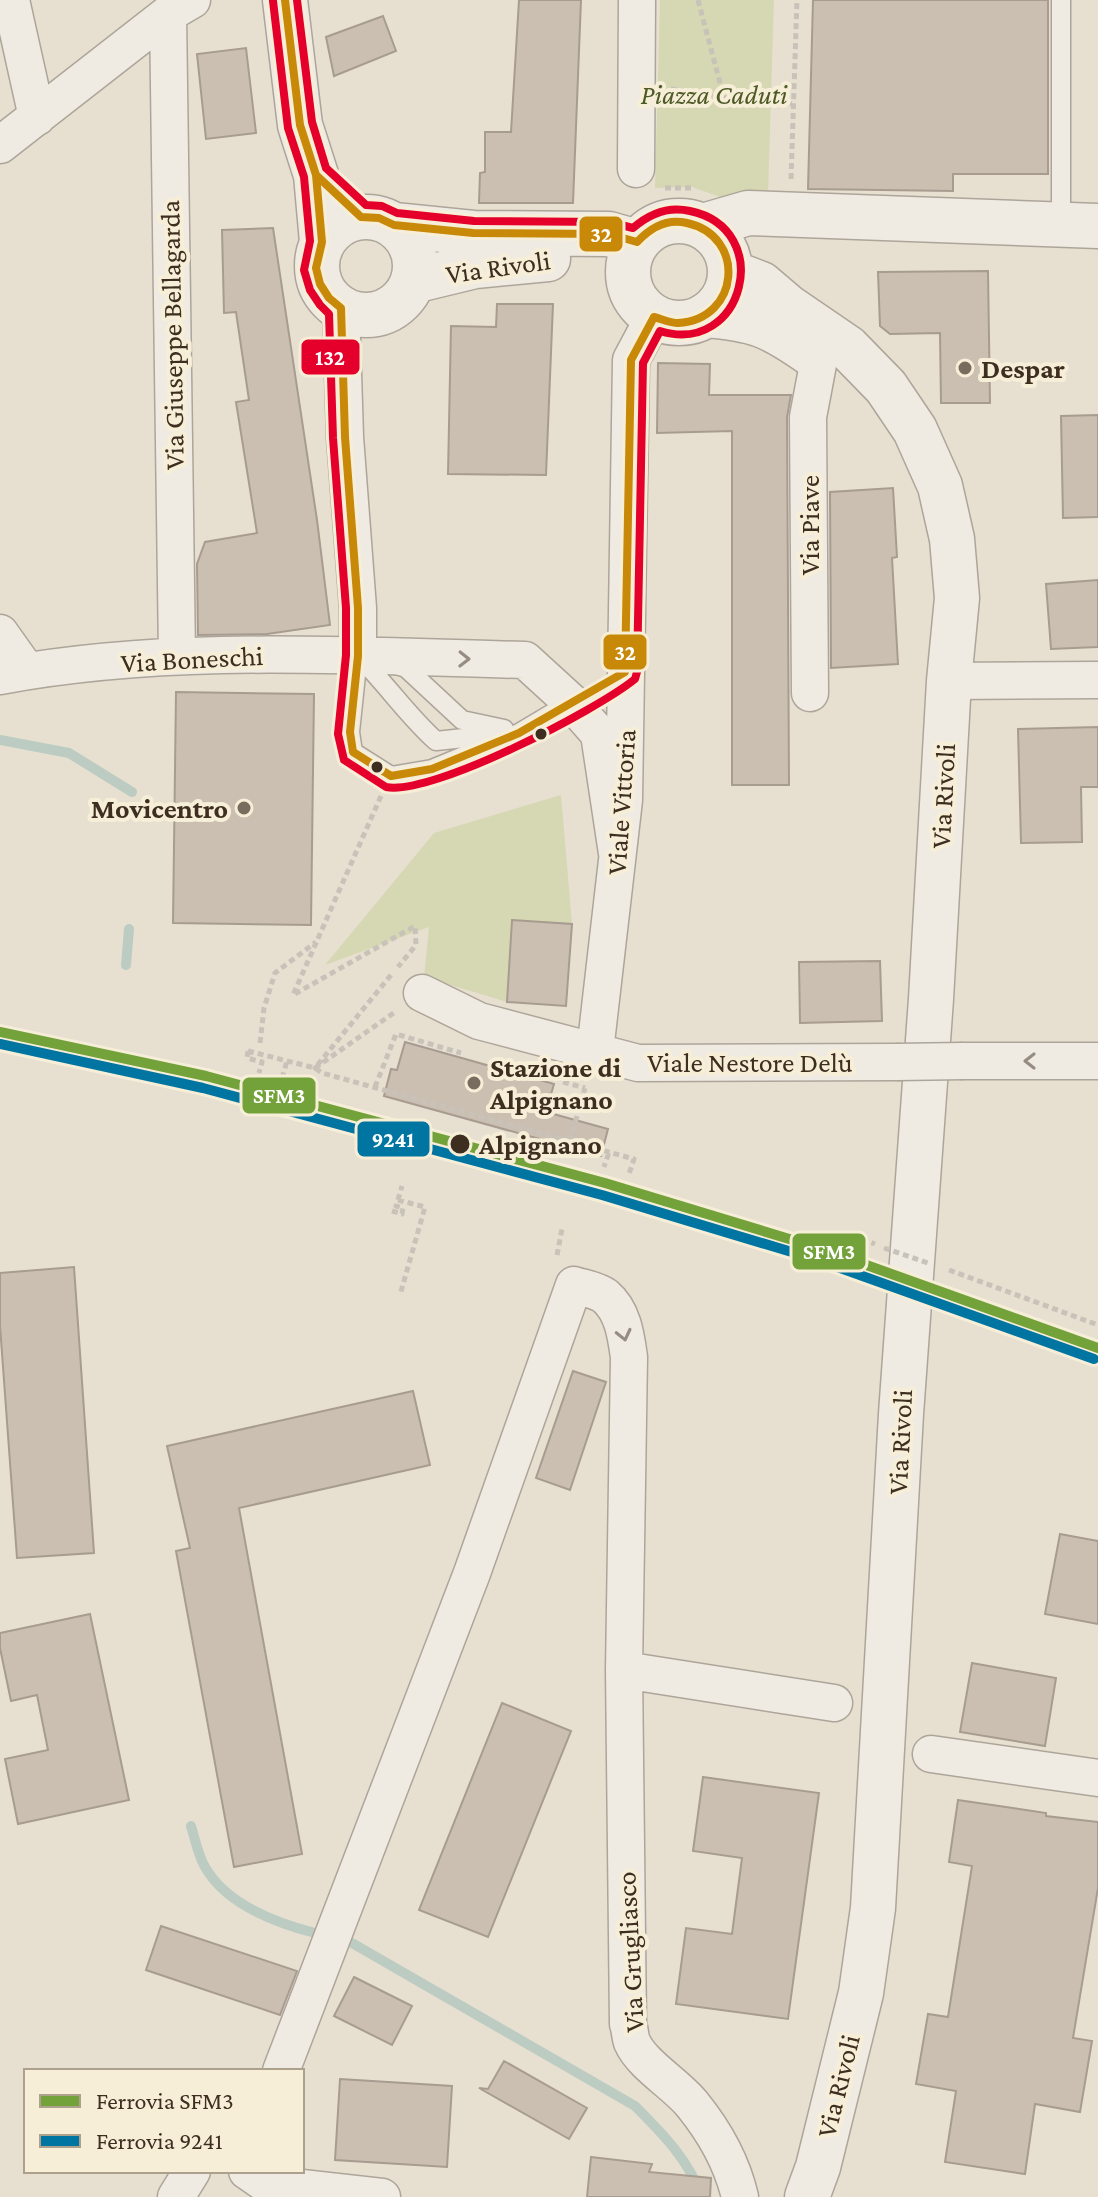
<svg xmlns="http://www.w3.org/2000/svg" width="1098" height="2197" font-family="'Crimson Pro',serif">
  <rect width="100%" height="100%" fill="#e7e0d1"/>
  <!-- green -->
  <path fill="#d6d7b3" d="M660 0H774L768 195 723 198 692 187 655 188Z
    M561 795 572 924 512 920 507 1002 424 977 429 927 325 965 434 833Z"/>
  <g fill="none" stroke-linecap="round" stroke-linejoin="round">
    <!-- stream -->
    <path stroke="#bcccc2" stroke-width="10" d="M0 740 69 753 132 792
      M126 965 129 929
      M191 1826C195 1839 198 1855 205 1867 226 1904 276 1923 315 1933
      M352 1943 635 2106C661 2132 691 2162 701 2197"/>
  </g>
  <!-- building -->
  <path fill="#cbbfb2" stroke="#a89c90" stroke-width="2" d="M519 0H581L573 203H479L480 173 485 172V132H511Z
    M813 0H1048V174H953V191L808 189Z
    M383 16 396 51 334 76 326 37Z
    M246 48 256 133 206 139 197 54Z
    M273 228 317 520 330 625 267 634 198 635 197 564 205 542 257 533 236 402 249 400 236 312 224 313 222 230Z
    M988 271 990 403H941L940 333 890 334 880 326 878 272Z
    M497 304H553L546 475 448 474 451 326 496 327Z
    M658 363 710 364 709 395H791L787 417 789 785H732V431L657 433Z
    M1098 415V517L1063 518 1061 416Z
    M893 488 897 557 892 558 898 664 831 668 830 492Z
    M1098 580V647L1051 649 1046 584Z
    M176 692 314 694 311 925 173 923Z
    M1098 727V787H1081L1082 842 1021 843 1018 729Z
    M512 920 572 924 566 1006 507 1002Z
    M880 961 882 1021 800 1023 799 962Z
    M405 1042 554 1084 546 1112 608 1129 601 1156 384 1096 391 1069 397 1070Z
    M74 1267 94 1553 17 1558 0 1326V1273Z
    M573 1371 606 1382 570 1490 536 1478Z
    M413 1391 430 1465 239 1508 302 1854 234 1867 176 1551 190 1548 167 1446Z
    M1060 1534 1098 1541V1624L1045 1614Z
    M90 1614 129 1800 18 1824 5 1759 48 1750 37 1695 11 1701 0 1648V1633Z
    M972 1663 1056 1678 1045 1746 960 1732Z
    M502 1703 571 1731 488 1937 419 1910Z
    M703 1777 819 1793 788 2019 676 2004 686 1928 732 1934 742 1858 693 1851Z
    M958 1800 1046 1813V1816L1098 1822V1888L1073 2038 1092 2041 1080 2112 1035 2104 1025 2174 945 2162 956 2091 916 2084 928 2014 948 2017 972 1866 949 1862Z
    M161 1926 297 1971 280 2015 146 1970Z
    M354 1977 412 2006 392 2045 334 2016Z
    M504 2061 587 2108 569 2139 479 2088 488 2089Z
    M340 2079 452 2086 447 2167 335 2160Z
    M591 2157 652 2164 649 2172 711 2178 710 2197H587Z"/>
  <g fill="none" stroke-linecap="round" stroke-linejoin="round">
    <!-- service casing -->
    <g stroke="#ada599" stroke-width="21">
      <path id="service" d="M1061 0V225
        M358 656 350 732 353 752 391 776 432 769 519 733 571 702
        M360 658C387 685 408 716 436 741L501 734
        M396 665 406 668 462 720 504 729"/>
    </g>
    <!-- minor casing -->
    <g stroke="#ada599" stroke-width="39">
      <path id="minor" d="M11 0 37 117
        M168 14 177 656
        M0 145 168 14 192 0
        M636 169 637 0
        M341 308 345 437 358 608V656
        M0 633 27 671
        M0 676C172 644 351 656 525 660L571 702 599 734 617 853
        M949 681 1098 680
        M810 693 808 417 819 359
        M422 993 479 1021 638 1063 897 1062
        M595 1051 624 800 631 360 654 317
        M963 1061H1098
        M624 1670 834 1703
        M931 1754 1098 1778
        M281 2071 472 1573 574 1285C583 1288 597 1290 605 1296 623 1311 626 1336 629 1357L624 1670 628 2024C630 2029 630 2037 632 2042 642 2065 676 2084 692 2104 714 2131 732 2163 740 2197
        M247 2171 266 2184 382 2197
        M176 2197 192 2171"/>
    </g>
    <!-- tertiary casing -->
    <g stroke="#ada599" stroke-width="47">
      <path id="tertiary" d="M285 0 300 125 316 175 322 242
        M317 266a49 49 0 1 1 98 0a49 49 0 1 1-98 0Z
        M628 272a51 51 0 1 1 102 0a51 51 0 1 1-102 0Z
        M394 225 473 233 609 234 637 242
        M703 226 748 213 1098 226
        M730 272 761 284 788 307 848 348 886 387 915 430 940 486 952 539 957 598 949 681 931 999 901 1414 873 1908 861 1993 818 2167 807 2197
        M413 281 475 266 548 259
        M706 315C755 319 770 325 810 353"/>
    </g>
    <!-- path -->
    <path stroke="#c8c2b9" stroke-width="5" stroke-dasharray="6 4" stroke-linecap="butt" d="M698 0 724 98
      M671 89 715 97 792 104
      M791 179 797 0
      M665 188H694
      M381 796 293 995 415 926 416 945 398 967
      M391 975 315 1068 395 1012
      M260 1043 264 1008 275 973 316 942
      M248 1051 315 1068 322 1073 634 1159 629 1174
      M248 1051 247 1058 262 1062 259 1073
      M282 1078 287 1061
      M563 1082 585 1088
      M375 1087 396 1034 461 1053
      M570 1141 585 1088
      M597 1152 608 1155 604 1167
      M398 1200 402 1186
      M392 1211 402 1214 403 1208 396 1206 398 1200 425 1207 400 1295
      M852 1244 867 1241 875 1244
      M557 1255 562 1229
      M949 1270 1098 1325"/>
    <!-- service -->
    <use href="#service" stroke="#efebe3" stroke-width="18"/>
    <!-- minor -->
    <use href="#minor" stroke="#efebe3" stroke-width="36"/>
    <!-- tertiary -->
    <use href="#tertiary" stroke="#efebe3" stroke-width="44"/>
    <!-- minor-bridge casing -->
    <g stroke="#ada599" stroke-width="39" stroke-linecap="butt">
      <path id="minor-bridge" d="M897 1062 963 1061"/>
    </g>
    <!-- path-bridge -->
    <path stroke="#c8c2b9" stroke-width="5" stroke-dasharray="6 4" stroke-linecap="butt" d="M884 1248 928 1263"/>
    <!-- minor-bridge -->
    <use href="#minor-bridge" stroke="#efebe3" stroke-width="36"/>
    <!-- bus-1 casing -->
    <g stroke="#f7eed8" stroke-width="14">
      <path id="bus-1" d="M285 0 300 125 316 175
        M316 175 361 217 379 218 394 225 473 233 609 234 637 242C650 228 667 218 687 223 747 236 740 320 678 323 670 323 662 319 654 317L631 360 625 672 519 733 432 769 391 776 353 752 350 732 358 656V608L345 437 341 308 329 298 320 284 316 268 322 242Z"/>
    </g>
    <!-- bus-2 casing -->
    <g stroke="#f7eed8" stroke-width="14">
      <path id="bus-2" d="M273 1 288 128 304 177 310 241 304 270 310 290 320 305 329 314 333 438 346 608V655L338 734 344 760 386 787C432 796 597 710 635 679L637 672 643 363 660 331C744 357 776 229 690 211 669 206 649 214 633 228L609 222 474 221 397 213 382 206 366 205 326 168 312 122 297 0"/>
    </g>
    <!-- bus-1 -->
    <use href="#bus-1" stroke="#c88808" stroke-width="8"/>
    <!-- bus-2 -->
    <use href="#bus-2" stroke="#e4002b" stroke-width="8"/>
    <!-- rail-1 casing -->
    <g stroke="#f7eed8" stroke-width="16">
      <path id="rail-1" d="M0 1032 206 1076 605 1183 819 1248 1098 1348"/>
    </g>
    <!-- rail-2 casing -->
    <g stroke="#f7eed8" stroke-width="16">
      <path id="rail-2" d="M0 1044 203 1088 602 1195 815 1259 1094 1359"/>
    </g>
    <!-- rail-1 -->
    <use href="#rail-1" stroke="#74a23a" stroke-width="10"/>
    <!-- rail-2 -->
    <use href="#rail-2" stroke="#0075a1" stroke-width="10"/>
  </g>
  <!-- one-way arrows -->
  <defs><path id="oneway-chevron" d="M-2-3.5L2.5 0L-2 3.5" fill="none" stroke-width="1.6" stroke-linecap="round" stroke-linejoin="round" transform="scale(2)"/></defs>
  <g stroke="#968c82">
    <use href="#oneway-chevron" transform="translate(464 659) rotate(1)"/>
    <use href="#oneway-chevron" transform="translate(1030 1061) rotate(180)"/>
    <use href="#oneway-chevron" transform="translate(624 1335) rotate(77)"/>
  </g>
  <!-- markers -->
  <g fill="#786c5e" stroke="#f7eed8" stroke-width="3">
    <circle cx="965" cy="368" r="8"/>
    <circle cx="244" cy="808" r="8"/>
    <circle cx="474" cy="1083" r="8"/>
  </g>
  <g fill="#3d2e20" stroke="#f7eed8" stroke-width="3">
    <circle cx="541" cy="734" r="7"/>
    <circle cx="377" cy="767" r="7"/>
    <circle cx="460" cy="1144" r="11"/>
  </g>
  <g text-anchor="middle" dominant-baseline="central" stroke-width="8" stroke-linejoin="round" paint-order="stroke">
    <!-- park labels -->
    <g font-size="28" font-style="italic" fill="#4d5a26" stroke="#f7eed8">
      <text x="714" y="94">Piazza Caduti</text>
    </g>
    <!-- street labels -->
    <g font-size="28" fill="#3d2e20" stroke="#f7eed8">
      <text transform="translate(498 267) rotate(-8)">Via Rivoli</text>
      <text transform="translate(172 335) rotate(-91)">Via Giuseppe Bellagarda</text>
      <text transform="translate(809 525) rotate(-90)">Via Piave</text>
      <text transform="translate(192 659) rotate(-3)">Via Boneschi</text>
      <text transform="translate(943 796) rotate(-87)">Via Rivoli</text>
      <text transform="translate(621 802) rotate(-86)">Viale Vittoria</text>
      <text x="750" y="1062">Viale Nestore Delù</text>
      <text transform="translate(900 1442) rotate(-87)">Via Rivoli</text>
      <text transform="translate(630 1952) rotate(-93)">Via Grugliasco</text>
      <text transform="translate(838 2086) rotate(-76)">Via Rivoli</text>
    </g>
    <!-- poi labels -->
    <g font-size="28" font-weight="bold" fill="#3d2e20" stroke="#f7eed8" text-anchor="start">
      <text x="981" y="368">Despar</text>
      <text x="228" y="808" text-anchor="end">Movicentro</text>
      <text x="490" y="1067">Stazione di<tspan x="490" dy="32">Alpignano</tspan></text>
    </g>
    <!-- stop labels -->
    <g font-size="28" font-weight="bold" fill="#3d2e20" stroke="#f7eed8" text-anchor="start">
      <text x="479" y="1144">Alpignano</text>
    </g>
  </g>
  <g stroke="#f7eed8" stroke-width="3">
    <rect x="578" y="215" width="46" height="38" rx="8" fill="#c88808"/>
    <rect x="300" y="338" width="61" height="38" rx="8" fill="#e4002b"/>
    <rect x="602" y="633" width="46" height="38" rx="8" fill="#c88808"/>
    <rect x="241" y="1076" width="76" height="39" rx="8" fill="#74a23a"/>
    <rect x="356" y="1120" width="75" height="38" rx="8" fill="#0075a1"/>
    <rect x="791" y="1232" width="76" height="39" rx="8" fill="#74a23a"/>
  </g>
  <g font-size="22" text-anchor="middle" font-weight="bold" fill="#fff">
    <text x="601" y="242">32</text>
    <text x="330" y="365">132</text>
    <text x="625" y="660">32</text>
    <text x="279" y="1103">SFM3</text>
    <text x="393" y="1147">9241</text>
    <text x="829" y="1259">SFM3</text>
  </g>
  <!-- legend -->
  <rect x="24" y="2069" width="280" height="104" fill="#f7eed8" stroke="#ada18e" stroke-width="2"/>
  <rect x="40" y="2095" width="40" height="12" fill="#74a23a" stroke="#ada18e" stroke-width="2"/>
  <text x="96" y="2109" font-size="24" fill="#3d2e20">Ferrovia SFM3</text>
  <rect x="40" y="2135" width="40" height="12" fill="#0075a1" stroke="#ada18e" stroke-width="2"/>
  <text x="96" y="2149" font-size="24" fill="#3d2e20">Ferrovia 9241</text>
</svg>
